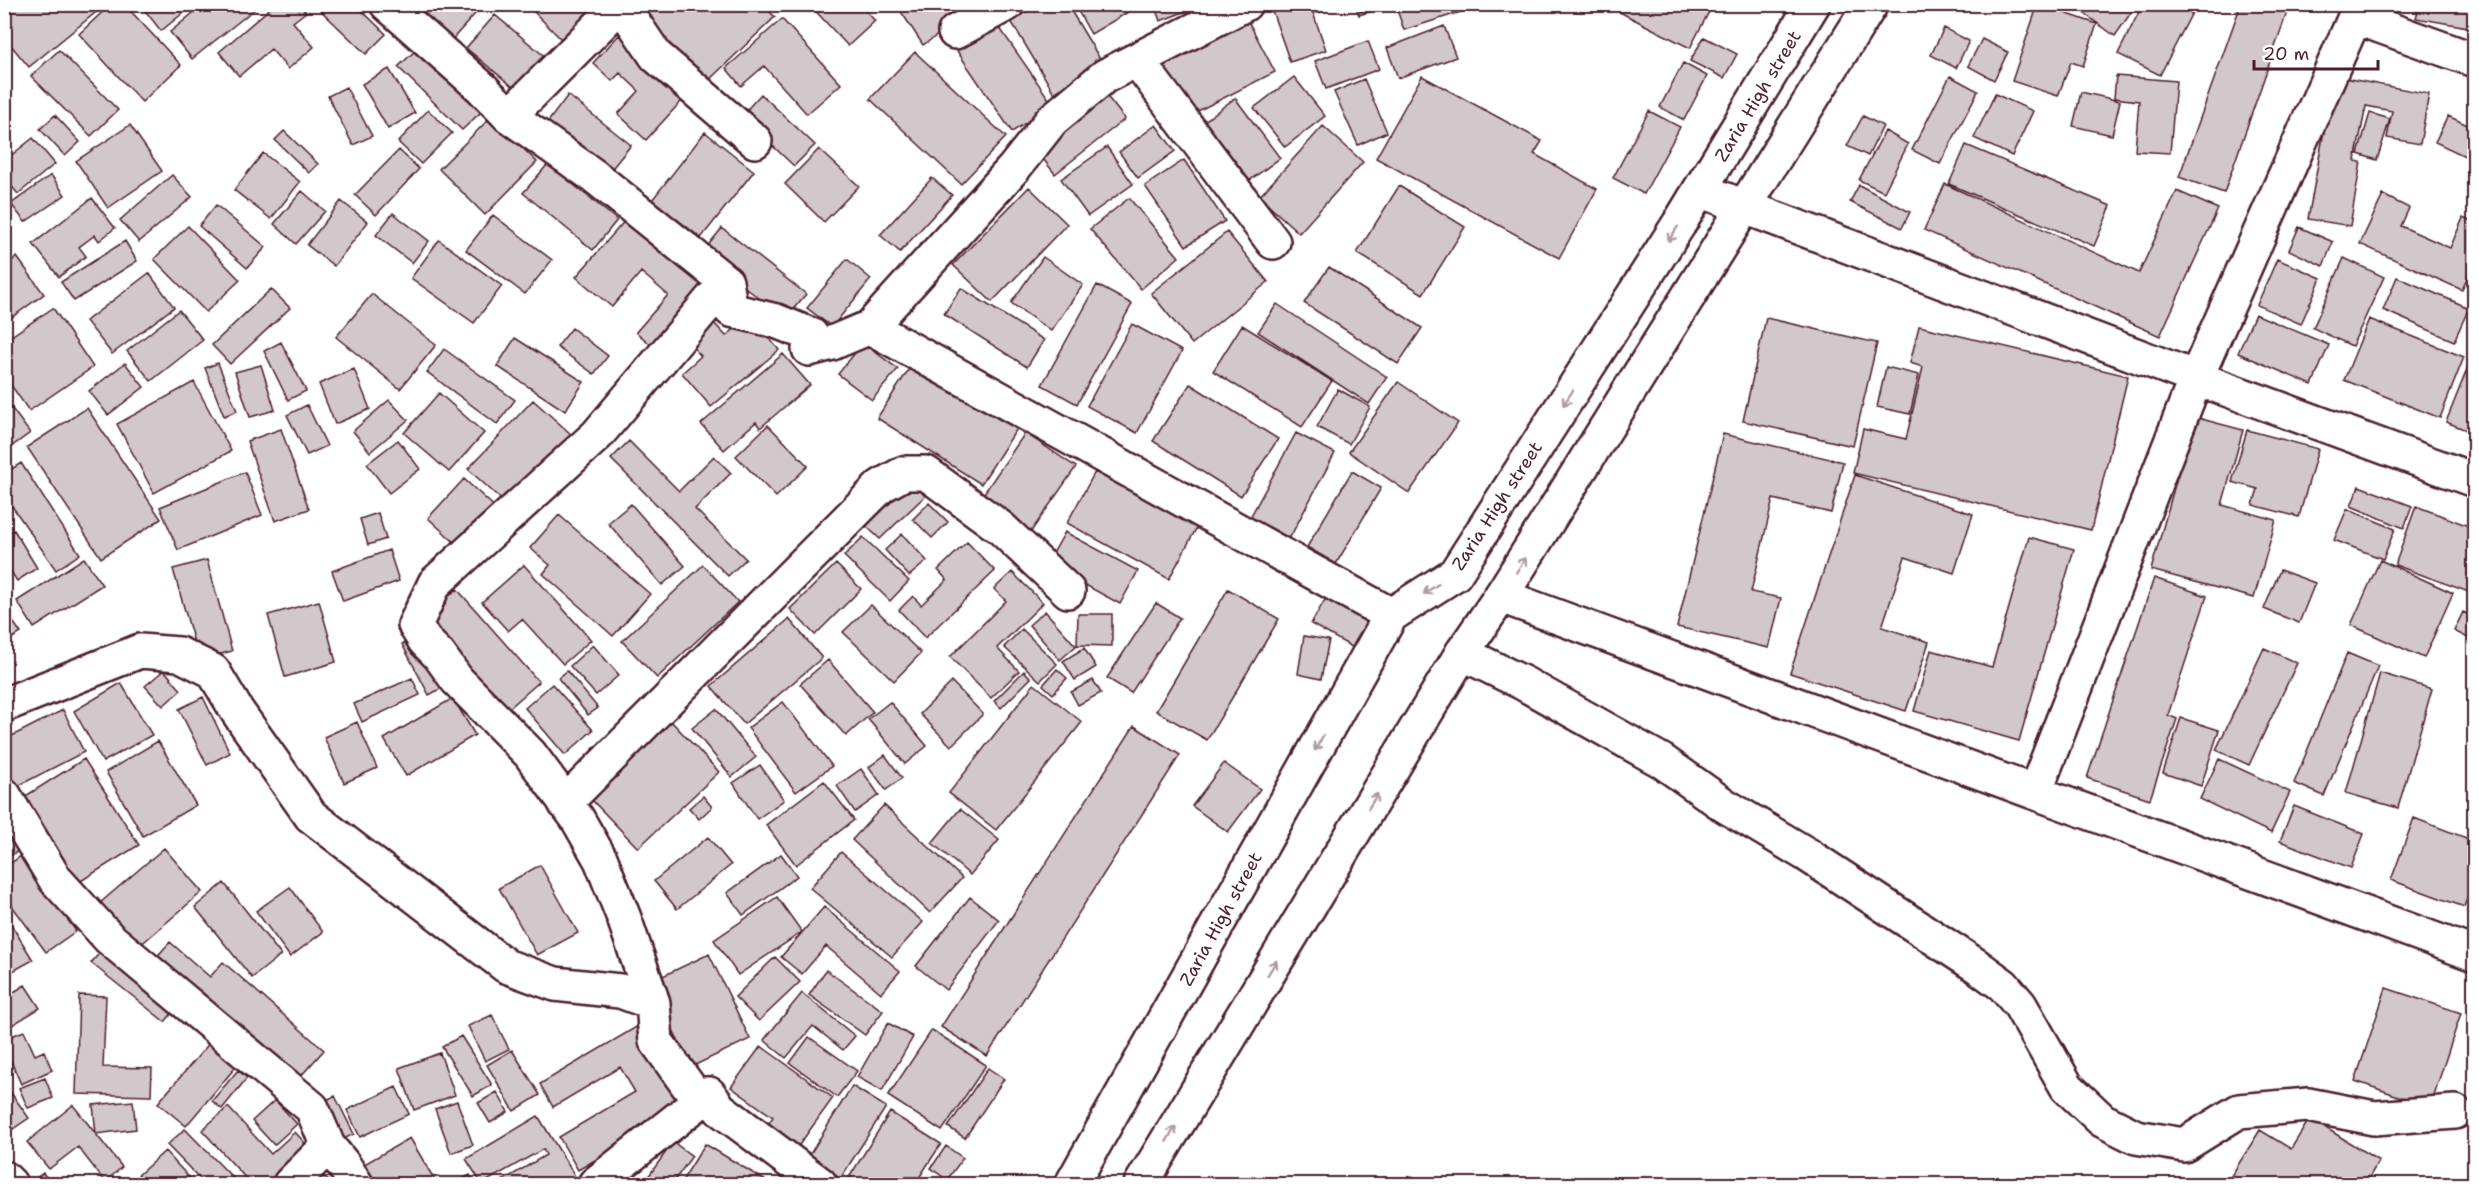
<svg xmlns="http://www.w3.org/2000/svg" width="2479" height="1189" font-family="'Shantell Sans',sans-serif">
  <rect width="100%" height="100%" fill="#fff"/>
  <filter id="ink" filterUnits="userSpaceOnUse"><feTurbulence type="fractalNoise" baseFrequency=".0167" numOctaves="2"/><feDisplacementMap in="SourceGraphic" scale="12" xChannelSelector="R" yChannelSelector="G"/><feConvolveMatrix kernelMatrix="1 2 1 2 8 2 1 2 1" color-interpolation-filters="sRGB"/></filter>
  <g filter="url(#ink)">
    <!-- building -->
    <path fill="#d2c7cb" stroke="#4a1f2b" stroke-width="1.5" d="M4 4H106L29 67 4 37Z
      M111 4H124L181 65 142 102 79 34Z
      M140 4H194L161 31Z
      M204 4H261L192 59 170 32Z
      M275 4H299L306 12 293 22 314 47 288 69 271 49 239 76 219 52Z
      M314 4H355L386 34 366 54Z
      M406 4H482L483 5 449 43Z
      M526 4H603L565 43Z
      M646 4H762L775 17 705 84 637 13Z
      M809 4H860L875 21 848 46Z
      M896 4H983L923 45Z
      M1039 4H1067L1103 64 1054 93 1011 21Z
      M1074 4H1142L1091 34Z
      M1154 4H1205L1160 21Z
      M1282 4H1310L1326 50 1290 62 1271 8Z
      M1314 4H1343L1317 13Z
      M1355 4H1381L1382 8 1359 15Z
      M1395 4H1459L1461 12 1404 30Z
      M1604 4H1713L1690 48Z
      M2038 4 2097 24 2083 66 2071 62 2058 96 2012 81Z
      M2071 4H2137L2115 36Z
      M2143 4 2196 5 2160 75 2118 54Z
      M2241 4H2290L2224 193 2179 177Z
      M2404 4H2474V28L2416 18 2419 7Z
      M495 15 548 59 519 92 466 48Z
      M1245 15 1275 72 1182 119 1152 62Z
      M782 19 841 84 807 114 764 66 741 86 726 68Z
      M995 21 1053 105 1012 132 955 48Z
      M1444 26 1456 57 1398 78 1387 48Z
      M1944 28 1969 41 1956 68 1931 55Z
      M619 35 686 96 646 140 618 114 639 91 620 73 612 81 593 63Z
      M1704 37 1737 54 1724 78 1690 61Z
      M1982 39 2008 52 1994 80 1968 66Z
      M1368 41 1379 69 1326 89 1315 61Z
      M417 49 481 112 462 130 398 67Z
      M59 50 118 110 91 136 31 76Z
      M915 52 1006 137 961 184 870 99Z
      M1683 63 1707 76 1684 120 1660 107Z
      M389 69 415 113 388 129 362 84Z
      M1422 76 1542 141 1534 154 1597 189 1559 258 1376 158Z
      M1950 76 1978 91 1940 164 1912 150Z
      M2116 76 2176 81 2170 153 2135 151 2139 101 2114 98Z
      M2334 76 2429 94 2420 144 2387 138 2392 111 2366 106 2355 161 2361 162 2350 226 2308 219Z
      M1294 77 1325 116 1285 147 1254 108Z
      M1364 79 1387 132 1358 145 1334 92Z
      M346 87 372 136 353 145 328 96Z
      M2081 92 2120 101 2112 135 2073 126Z
      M761 94 815 145 794 166 741 116Z
      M1995 94 2033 111 2012 156 1974 138Z
      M568 95 631 145 610 171 547 123Z
      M1106 95 1125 119 1055 174 1036 150Z
      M1235 98 1280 158 1242 186 1198 126Z
      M428 110 452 133 421 164 398 142Z
      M1649 111 1680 127 1644 194 1613 178Z
      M2370 113 2390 119 2377 160 2358 154Z
      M55 115 80 142 65 156 40 129Z
      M1863 116 1883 126 1868 156 1847 146Z
      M2448 116 2474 128V141L2467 157 2435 142Z
      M491 117 537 162 485 215 439 169Z
      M130 125 162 171 108 208 76 161Z
      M1156 125 1175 151 1138 178 1119 152Z
      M1323 126 1363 162 1299 233 1259 197Z
      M284 131 318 164 309 173 275 140Z
      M1885 131 1908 144 1884 192 1859 180Z
      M705 132 754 171 701 238 652 200Z
      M33 138 55 164 18 194 4 177V161Z
      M1966 145 2111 206 2094 246 1949 184Z
      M1107 147 1133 184 1088 216 1061 179Z
      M819 149 859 186 824 222 785 184Z
      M399 150 419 169 376 215 355 195Z
      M263 153 300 182 271 219 234 190Z
      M1184 160 1225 221 1186 246 1145 186Z
      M548 164 617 220 593 250 523 193Z
      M51 175 65 195 25 222 11 204Z
      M172 175 192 197 139 242 120 220Z
      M932 178 952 195 900 252 880 235Z
      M1945 184 2139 273 2177 191 2218 209 2160 336 1924 230Z
      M1859 185 1910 212 1902 228 1850 202Z
      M1399 186 1465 227 1423 294 1357 253Z
      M1029 187 1067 224 992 302 953 265Z
      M302 191 325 211 296 244 274 224Z
      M2383 195 2409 208 2401 226 2450 248 2463 218 2474 223V263L2462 290 2360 244Z
      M92 198 115 228 99 241 95 235 79 247 86 256 59 277 33 244Z
      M1129 198 1179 257 1141 289 1090 229Z
      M341 201 368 222 334 266 307 245Z
      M216 205 266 247 247 268 199 226Z
      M393 213 429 241 412 263 376 235Z
      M493 215 552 260 525 294 466 250Z
      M627 218 709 289 656 349 636 332 668 295 641 272 612 307 576 277Z
      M188 226 240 280 206 312 154 259Z
      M2299 227 2333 242 2323 266 2289 250Z
      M722 228 806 294 785 319 702 253Z
      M1227 232 1268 282 1192 344 1151 293Z
      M439 240 502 286 474 323 411 278Z
      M125 241 137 261 74 301 61 282Z
      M17 257 44 294 4 323V266Z
      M1043 257 1083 285 1051 331 1011 303Z
      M2344 258 2384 277 2352 346 2313 328Z
      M847 259 871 279 832 327 807 308Z
      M2277 259 2321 278 2301 324 2257 305Z
      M1329 267 1422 328 1398 364 1304 303Z
      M149 273 174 307 112 354 86 321Z
      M2397 277 2469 308 2454 341 2383 310Z
      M2474 277V297L2467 294Z
      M1097 285 1132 304 1077 404 1042 385Z
      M961 288 1044 340 1027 367 944 314Z
      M271 289 290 308 230 364 212 345Z
      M372 294 436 345 400 389 336 337Z
      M1277 304 1387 377 1369 404 1258 332Z
      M53 308 93 367 29 411 4 375V341Z
      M179 310 203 340 151 381 127 351Z
      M2255 314 2329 345 2312 385 2238 353Z
      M750 316 779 350 711 407 682 373 701 356 689 343 714 323 726 336Z
      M1766 318 1877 343 1853 446 1743 421Z
      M2369 319 2464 357 2440 418 2344 380Z
      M1132 324 1182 351 1137 433 1087 406Z
      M1242 325 1332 381 1302 427 1213 371Z
      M1919 326 2128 376 2091 530 1853 473 1863 429 1906 439 1923 367 1910 363Z
      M572 328 608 356 594 374 557 347Z
      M515 338 584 382 565 411 497 366Z
      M281 342 306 391 288 400 264 351Z
      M863 343 898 369 872 400 838 374Z
      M2474 344V362L2468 360Z
      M444 349 515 400 497 424 427 372Z
      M783 354 810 385 760 428 756 422 724 450 701 424Z
      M915 360 1018 427 981 484 877 418Z
      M125 363 144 387 108 415 89 391Z
      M218 363 237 411 224 416 205 368Z
      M261 365 275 410 250 417 235 372Z
      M1886 367 1919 375 1910 414 1877 407Z
      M2468 367 2474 370V433L2446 422Z
      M354 369 370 409 335 424 319 384Z
      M194 382 231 451 154 493 117 424Z
      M1398 382 1458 423 1409 493 1349 452Z
      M1190 384 1278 439 1241 496 1153 441Z
      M1338 389 1370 407 1349 444 1317 427Z
      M439 393 484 433 449 472 404 433Z
      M4 398 30 433 4 452Z
      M389 400 408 420 370 452 353 431Z
      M533 400 572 435 506 504 468 469Z
      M307 405 327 446 307 455 287 415Z
      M87 408 161 519 101 558 27 447Z
      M2194 417 2243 430 2222 505 2276 520 2254 598 2151 570Z
      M768 425 808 466 776 497 736 456Z
      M281 429 309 509 275 521 247 441Z
      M2247 430 2318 449 2299 517 2253 505 2258 489 2232 482Z
      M1025 433 1076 467 1030 533 980 499Z
      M1296 433 1335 453 1287 543 1247 523Z
      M1723 434 1843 462 1831 513 1773 499 1751 592 1781 598 1769 648 1677 627Z
      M398 440 420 469 389 493 367 464Z
      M629 441 679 491 714 456 731 473 695 509 746 559 728 576 611 459Z
      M21 463 80 554 56 570 12 506 4 511V474Z
      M1352 471 1381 488 1336 564 1307 547Z
      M245 472 262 515 178 550 160 507Z
      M1095 472 1197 527 1169 579 1067 523Z
      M1855 475 1973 514 1954 573 1905 557 1882 627 1929 642 1906 711 1790 673Z
      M464 479 499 511 463 550 428 518Z
      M912 482 925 496 880 539 866 526Z
      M2359 486 2412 506 2404 528 2351 506Z
      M929 503 948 522 932 538 913 519Z
      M631 504 685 566 662 585 608 523Z
      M2416 506 2474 528V594L2395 565Z
      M2347 509 2395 529 2383 559 2334 540Z
      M378 513 386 539 368 545 360 519Z
      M559 515 650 594 613 636 543 574 550 565 530 548Z
      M14 530 37 568 17 581 4 561V535Z
      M1065 532 1138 571 1120 604 1047 564Z
      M902 534 927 561 909 576 885 550Z
      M863 537 909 581 890 601 844 556Z
      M2029 537 2074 549 2019 741 1914 711 1931 650 1992 667Z
      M967 542 995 571 925 638 899 610 913 596 921 605 947 580 938 570Z
      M389 550 399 581 343 601 332 571Z
      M84 558 102 585 34 628 17 601Z
      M207 560 232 651 199 660 173 569Z
      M2380 560 2453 593 2424 658 2351 625Z
      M836 564 861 589 815 635 790 609Z
      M524 565 591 640 563 664 522 619 508 631 482 602Z
      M703 565 738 602 657 678 622 641Z
      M2280 570 2315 583 2299 623 2264 609Z
      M1012 572 1043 603 997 648 1019 671 991 698 950 657 1006 601 994 589Z
      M2154 578 2207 596 2168 715 2177 719 2150 799 2087 778Z
      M457 589 539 682 506 711 423 618Z
      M1228 589 1279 619 1207 740 1156 711Z
      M1326 598 1371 625 1357 650 1311 624Z
      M319 601 336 662 285 677 268 615Z
      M1156 603 1180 618 1131 693 1107 678Z
      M871 605 921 653 894 681 843 632Z
      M4 609 21 633 4 643Z
      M1045 611 1076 646 1060 660 1029 625Z
      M2463 612 2474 617V641L2454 631Z
      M1078 614H1112V646L1077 645Z
      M789 619 822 658 744 724 711 686Z
      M1022 629 1057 664 1040 681 1004 647Z
      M419 636 446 686 429 695 402 644Z
      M1304 636 1329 640 1321 679 1298 674Z
      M593 645 619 675 596 695 570 666Z
      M1084 648 1096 667 1075 680 1063 661Z
      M2264 648 2297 663 2249 765 2216 750Z
      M2347 653 2378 666 2324 796 2294 783Z
      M828 660 873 712 846 736 800 684Z
      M1057 669 1067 678 1053 694 1043 685Z
      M164 670 181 690 163 706 145 686Z
      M567 671 598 708 588 715 558 678Z
      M1024 671 1031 678 1001 708 994 701Z
      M2380 673 2432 689 2398 808 2346 793Z
      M412 678 420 695 362 722 354 704Z
      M1093 680 1101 693 1078 705 1071 692Z
      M952 682 983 714 951 746 920 714Z
      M121 683 152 735 103 762 74 711Z
      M552 684 593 730 565 755 525 708Z
      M1034 684 1082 722 996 830 949 793Z
      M203 697 230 753 207 765 179 709Z
      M453 698 475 735 406 776 384 739Z
      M783 702 832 766 796 792 748 728Z
      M890 702 927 746 905 764 868 719Z
      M716 709 756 757 732 777 692 728Z
      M63 710 84 752 12 789 4 775V740Z
      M2181 718 2219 730 2201 786 2163 773Z
      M670 720 719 772 638 848 589 797Z
      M357 722 377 768 344 783 324 737Z
      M1134 726 1180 755 987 1056 941 1027Z
      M158 741 196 805 143 836 106 772Z
      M885 755 902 778 886 790 869 767Z
      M84 759 139 845 76 884 21 799Z
      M2219 759 2290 792 2271 833 2200 799Z
      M1224 763 1260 789 1228 832 1192 806Z
      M760 765 784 800 757 819 733 783Z
      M861 769 879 795 855 812 837 786Z
      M824 781 854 820 796 865 766 825Z
      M703 796 712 807 699 819 689 808Z
      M884 805 962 878 930 913 852 840Z
      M2294 806 2364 834 2351 868 2280 841Z
      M960 809 999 840 970 875 932 843Z
      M2414 818 2474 841V879L2464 907 2391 880Z
      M4 831 18 851 4 860Z
      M708 837 731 865 677 909 654 881Z
      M164 848 202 892 131 953 93 909Z
      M841 852 923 922 892 957 810 888Z
      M781 854 797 876 743 915 727 893Z
      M21 856 76 931 46 952 4 895V868Z
      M540 865 578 933 537 955 499 888Z
      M224 883 281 955 252 978 195 907Z
      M290 887 323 932 290 957 256 911Z
      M2474 891V915L2467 912Z
      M777 897 802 932 738 975 714 940Z
      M970 897 999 920 946 990 916 966Z
      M824 907 900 971 881 993 826 946 802 974 781 957Z
      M4 913 33 960 4 976Z
      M170 942 210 977 223 962 324 1050 293 1085 152 962Z
      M103 949 177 1007 165 1022 91 963Z
      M709 954 750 1039 691 1067 650 982Z
      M775 957 800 982 759 1021 735 997Z
      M826 970 883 1011 865 1035 809 995Z
      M25 985 40 1008 4 1030V998Z
      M2386 988 2461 1013 2430 1107 2355 1081Z
      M802 993 855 1036 843 1050 813 1026 786 1058 764 1040Z
      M79 995 106 996 103 1067 152 1068 151 1096 76 1094Z
      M492 1015 509 1049 485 1061 468 1026Z
      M888 1023 913 1037 882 1091 857 1077Z
      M638 1026 686 1107 578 1170 559 1137 635 1092 620 1067 553 1107 540 1084Z
      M932 1030 986 1065 942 1131 888 1096Z
      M24 1031 35 1055 44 1051 52 1070 21 1084 4 1045V1039Z
      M461 1036 492 1085 473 1096 442 1047Z
      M809 1037 857 1071 837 1097 790 1063Z
      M212 1040 239 1063 186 1126 158 1103Z
      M761 1046 833 1098 789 1159 758 1138 773 1117 731 1087Z
      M512 1050 540 1095 514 1111 487 1065Z
      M440 1053 455 1095 414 1110 399 1068Z
      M988 1068 1004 1079 965 1138 948 1127Z
      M238 1070 247 1078 222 1109 212 1101Z
      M45 1078 53 1098 28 1108 19 1088Z
      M4 1083 29 1118 10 1131 4 1122Z
      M852 1086 886 1107 837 1184 804 1164Z
      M396 1087 409 1114 360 1137 347 1110Z
      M497 1092 508 1112 490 1123 478 1103Z
      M335 1096 354 1134 334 1144 315 1105Z
      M275 1100 297 1124 274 1145 252 1121Z
      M133 1101 136 1129 96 1134 93 1105Z
      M457 1101 473 1145 451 1153 435 1109Z
      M73 1105 122 1167 105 1182 78 1147 49 1169 27 1142Z
      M228 1107 271 1154 295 1132 314 1153 279 1184H251L202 1130Z
      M2474 1108V1134L2468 1133Z
      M890 1112 941 1144 915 1184H845Z
      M538 1116 575 1176 561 1184H497L546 1155 543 1149 482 1184 466 1159Z
      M2310 1118 2379 1161 2365 1184H2245L2231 1176 2260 1130 2291 1149Z
      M185 1129 239 1184H205L167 1145Z
      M410 1138 437 1184H360L352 1171Z
      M673 1142 692 1156 672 1184H643Z
      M705 1144 771 1184H680Z
      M946 1146 963 1158 947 1180 931 1168Z
      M165 1151 195 1184H143L136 1177Z
      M314 1167 332 1184H296Z
      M43 1173 52 1184H28Z
      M470 1175 475 1184H457L456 1182Z"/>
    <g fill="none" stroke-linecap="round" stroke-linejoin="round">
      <!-- minor casing -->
      <g stroke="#4a1f2b" stroke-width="38">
        <path id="minor" d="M387 4 482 88 509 116 594 176 726 282 731 310 776 321 811 335 809 349 832 343 870 327 1391 615
          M621 4 656 56 755 141
          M2355 17 2474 60
          M955 32 1007 4
          M1137 60 1273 242
          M509 116 621 4
          M1700 190 2196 378 2474 480
          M870 327 1014 168 1052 120 1105 76 1245 4
          M1501 596 2474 954
          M1462 653 1523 683 1662 761 1724 805 1806 854 1977 966 2003 985 2020 1005 2067 1087 2102 1120 2136 1137 2184 1145 2239 1111 2308 1105 2374 1118 2455 1112
          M4 705 140 651 179 654 213 671 237 711 311 816 506 966 555 984 620 991 653 1003
          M2035 792 2196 378 2355 17 2358 4
          M4 795 55 879 109 938 312 1108 328 1146 343 1164 356 1184
          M565 803 881 486 904 473H926L1001 528 1068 591
          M709 1094H694L656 1041 653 1003 624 918 601 860 577 818 530 754 457 680 439 655 425 641 415 625 435 583 597 435 726 282
          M709 1094 720 1109 820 1184
          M4 1178 10 1184
          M290 1184 328 1146
          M595 1184 709 1094"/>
      </g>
      <!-- primary casing -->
      <g stroke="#4a1f2b" stroke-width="38">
        <path id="primary" d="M1072 1184 1391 615 1455 574 1679 224 1813 4
          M1141 1184 1462 653 1501 596 1871 4"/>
      </g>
      <!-- minor -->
      <use href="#minor" stroke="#fff" stroke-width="33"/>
      <!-- primary -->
      <use href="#primary" stroke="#fff" stroke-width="33"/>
    </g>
    <!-- one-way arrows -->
    <defs><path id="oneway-shaft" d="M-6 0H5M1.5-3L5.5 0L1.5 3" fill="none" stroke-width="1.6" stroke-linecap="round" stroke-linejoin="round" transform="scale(1.5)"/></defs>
    <g stroke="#ae9aa0">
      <use href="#oneway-shaft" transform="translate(1673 234) rotate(123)"/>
      <use href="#oneway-shaft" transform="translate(1568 398) rotate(123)"/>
      <use href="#oneway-shaft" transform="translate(1521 565) rotate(-58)"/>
      <use href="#oneway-shaft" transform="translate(1431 589) rotate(147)"/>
      <use href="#oneway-shaft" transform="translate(1319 743) rotate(119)"/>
      <use href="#oneway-shaft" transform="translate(1373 801) rotate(-59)"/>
      <use href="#oneway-shaft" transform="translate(1272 968) rotate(-59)"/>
      <use href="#oneway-shaft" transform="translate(1171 1134) rotate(-59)"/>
    </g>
  </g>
  <g text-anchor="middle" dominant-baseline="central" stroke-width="4.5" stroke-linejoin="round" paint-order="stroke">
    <!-- street labels -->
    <g font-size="18" fill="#4a1f2b" stroke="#fff">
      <text transform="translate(1758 96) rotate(-59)">Zaria High street</text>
      <text transform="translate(1497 506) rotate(-57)">Zaria High street</text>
      <text transform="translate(1221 919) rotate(-61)">Zaria High street</text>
    </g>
  </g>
  <!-- margin -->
  <rect width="2479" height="1189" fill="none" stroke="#fff" stroke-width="24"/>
  <rect x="12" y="12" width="2455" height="1165" fill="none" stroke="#4a1f2b" stroke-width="2" filter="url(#ink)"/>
  <!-- scale -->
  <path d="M2254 60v9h124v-9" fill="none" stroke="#4a1f2b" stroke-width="3"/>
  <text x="2263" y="60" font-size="18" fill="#4a1f2b" stroke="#ffffff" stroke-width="4.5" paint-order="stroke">20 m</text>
</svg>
